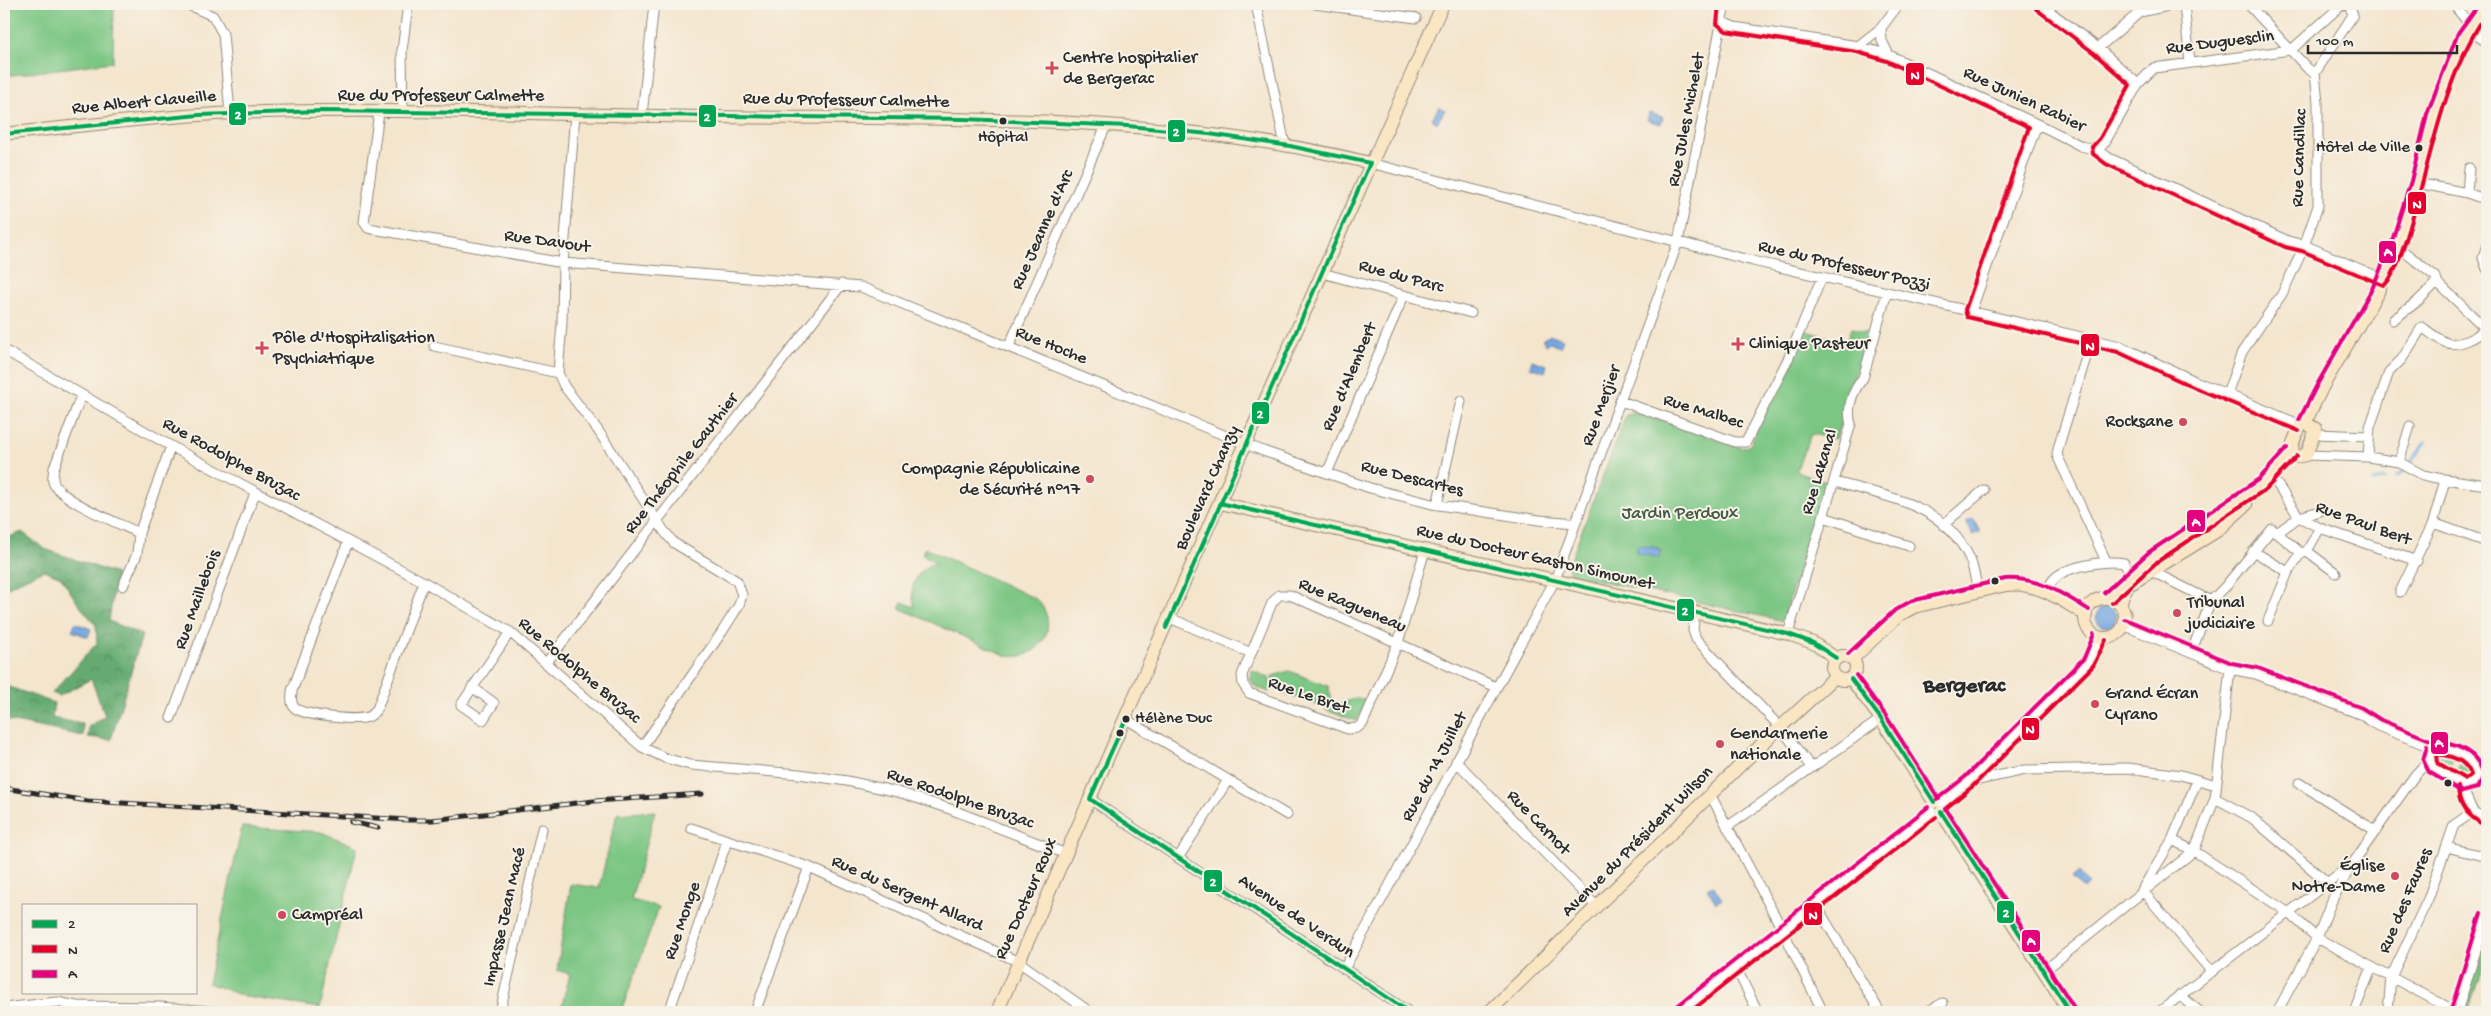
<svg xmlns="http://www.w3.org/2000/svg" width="2491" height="1016" font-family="'Gochi Hand',sans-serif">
  <defs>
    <pattern id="forest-crowns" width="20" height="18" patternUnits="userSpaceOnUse" patternTransform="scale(1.25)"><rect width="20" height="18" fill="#65ab71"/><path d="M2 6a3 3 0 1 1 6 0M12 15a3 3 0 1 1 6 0" fill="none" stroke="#538b5d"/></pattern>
  </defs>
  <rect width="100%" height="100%" fill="#f7f3e8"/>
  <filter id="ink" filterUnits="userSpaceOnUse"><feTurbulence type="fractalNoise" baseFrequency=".02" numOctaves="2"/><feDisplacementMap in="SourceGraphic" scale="10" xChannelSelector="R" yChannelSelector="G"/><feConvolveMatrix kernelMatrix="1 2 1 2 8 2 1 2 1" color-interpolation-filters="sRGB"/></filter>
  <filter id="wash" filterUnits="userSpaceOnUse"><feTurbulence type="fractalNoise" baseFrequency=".0096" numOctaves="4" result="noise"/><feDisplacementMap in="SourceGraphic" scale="20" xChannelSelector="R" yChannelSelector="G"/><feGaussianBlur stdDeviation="1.12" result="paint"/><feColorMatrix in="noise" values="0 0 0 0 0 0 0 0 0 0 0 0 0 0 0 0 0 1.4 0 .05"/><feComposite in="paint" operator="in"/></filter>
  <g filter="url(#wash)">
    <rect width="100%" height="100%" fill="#f4e5cd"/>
    <!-- green -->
    <path fill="#7cc683" stroke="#547857" d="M4 4H114L113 62 4 76Z
      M1851 328 1870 334 1862 364 1855 374 1836 439 1811 434 1796 471 1829 483 1810 532 1783 621 1571 574 1568 567 1626 415 1639 412 1742 448 1750 445 1804 330 1846 343Z
      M925 548 1036 599C1062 623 1041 662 1007 656L899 608 902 602 915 607C908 587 916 570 936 562L922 555Z
      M1252 670 1269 678 1271 686 1269 692 1256 687 1249 679Z
      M1289 671 1328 686 1332 699 1323 707 1274 689 1272 676Z
      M1357 698 1366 700 1357 721 1325 709Z
      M2442 753 2453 759 2448 767 2437 759V756Z
      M2461 763 2470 768 2471 774 2469 776 2456 771Z
      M655 811 631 900 659 907 621 1012H560L570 974 557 970 571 884 599 888 617 814Z
      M242 827 321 832 357 847 320 1008 246 997 208 983Z
      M2487 925V950L2468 1012H2461Z"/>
    <!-- forest -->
    <path fill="url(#forest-crowns)" stroke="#486b4e" d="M22 532 45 549 116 574 109 621 142 635 111 740 88 737 89 726 105 716 91 679 59 696 52 693 97 643 96 625 78 604 61 577 44 570 4 589V539Z
      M4 685 54 703 52 718 83 724V736L4 720Z"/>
    <!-- water -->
    <path fill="#75a7e1" stroke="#506986" d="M1439 107 1445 110 1437 123 1432 119Z
      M1649 113 1663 117 1661 124 1647 120Z
      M1551 335 1563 339 1560 347 1550 343 1546 345 1543 339Z
      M1532 360 1547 365 1545 372 1530 367Z
      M1973 519 1980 532 1973 535 1966 522Z
      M1638 545 1658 548 1661 551 1659 558 1636 553Z
      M2096 617a10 10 0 1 1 20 0a10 10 0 1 1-20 0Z
      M75 623 91 629 88 637 72 631Z
      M2079 872 2089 884 2083 889 2072 878Z
      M1713 885 1722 899 1716 903 1707 888Z"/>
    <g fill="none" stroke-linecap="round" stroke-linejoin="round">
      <!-- stream -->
      <path stroke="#75a7e1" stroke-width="3" d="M2411 462 2426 442
        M2397 477 2405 471
        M2373 482 2384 480"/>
    </g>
  </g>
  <g filter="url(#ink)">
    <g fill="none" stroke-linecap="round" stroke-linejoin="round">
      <!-- minor casing -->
      <g stroke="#90887c" stroke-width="11">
        <path id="minor" d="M186 4 213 16 223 34 230 113
          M1256 4 1285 145
          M1315 4 1416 18
          M2040 4 2098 48 2138 84
          M2184 4 2190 63
          M2248 4 2308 69 2315 73
          M2453 4 2470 25
          M1723 22 1734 27 1858 46 1889 55 2052 131 2081 146 2098 150 2109 158 2288 241 2304 245 2383 279
          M1881 28 1882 41 1889 55
          M2468 30 2487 42
          M1858 46 1881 28 1899 4
          M2098 48 2140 12 2177 4
          M379 112 364 222 368 228 563 263 861 287 1263 451 1370 488 1432 504 1539 520 1576 523
          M403 112 402 51 408 4
          M575 114 563 263 562 323 558 373 564 386 597 429 664 531 674 543 737 581 742 595 739 605 722 632 642 747
          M642 115 654 4
          M2098 150 2105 142 2138 84 2154 68 2291 50 2343 4
          M1370 163 1753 261 2120 346 2195 381 2301 425
          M2417 183 2467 193 2487 200
          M2467 193 2469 168
          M2487 244 2483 258 2487 269
          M2397 246 2436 277 2437 282 2487 330
          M1322 273 1471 313
          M1971 312 2037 124
          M2393 320 2418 301 2437 282
          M2092 338 2059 445 2057 455 2106 561
          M434 346 558 373
          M1009 346 1106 126
          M4 350 176 449 424 582 510 632 642 747 665 758 690 765 799 774 847 781 898 792 950 809 1066 854
          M2227 394 2242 352 2282 294 2303 249 2318 206V103L2315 73 2353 15 2349 4
          M81 396 54 468C53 475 51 482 56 487 70 504 118 523 139 533
          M1621 401 1735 442H1746L1789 357 1822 277
          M2316 434 2369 436
          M2306 455 2368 457 2399 462 2423 475 2437 478 2487 485
          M2368 457 2370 427 2389 372 2402 359 2422 327C2429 332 2439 340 2447 343 2459 346 2477 338 2484 329
          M2399 462 2410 426
          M1327 473 1404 295
          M1835 482C1886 497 1943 503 1969 557 1974 567 1975 580 1978 591
          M2277 484 2299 517 2320 528 2417 561
          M1437 505 1461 401
          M1824 517 1909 546
          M2433 523 2487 542
          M1943 525 1984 490
          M2277 533 2301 553 2307 551 2336 573
          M348 542 292 691C292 696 290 702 294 707 301 716 357 721 368 717 372 716 374 712 377 709L424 582
          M1425 550 1398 643 1363 723 1357 728 1348 729 1249 693 1243 684 1242 675 1272 603 1279 595H1290L1496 687
          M2253 551 2288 572
          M2307 551 2320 528
          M2153 572 2211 601
          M123 586 137 554 139 533 171 446
          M2046 592C2048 588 2051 582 2055 578 2067 566 2107 560 2124 563L2132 576
          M2400 592 2433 523 2445 480
          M1695 612 1693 630 1696 639 1780 727 1811 767
          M1170 618 1251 653
          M2268 621 2288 572 2301 553
          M2123 625 2230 669 2256 674 2360 714 2378 726 2433 748
          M1788 634 1851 424C1846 407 1852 392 1863 378L1887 292
          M2191 653 2211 601 2224 588 2272 529 2277 533 2299 517 2320 511
          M547 662 842 284
          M472 687 494 703 483 720 461 705 510 632
          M171 718 255 493
          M1126 719 1287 815
          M2433 748C2453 748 2474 755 2478 776L2473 783 2464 786 2433 767 2429 760Z
          M1456 761 1597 907
          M1969 782 2025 770 2128 768 2181 775 2216 785
          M2299 783 2376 831
          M2464 786V792L2473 812 2487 819
          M1711 796 1783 931 1823 1012
          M2215 798 2252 818 2328 883
          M1090 799 1409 1012
          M1941 804 1969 782 2089 662 2100 637
          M1727 827 1881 719
          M691 828 809 867 1019 962 1090 1012
          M2172 840 2194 851 2215 798 2230 669
          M2446 847 2487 857
          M1178 858 1228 780
          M2144 886 2172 840 2197 781
          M2142 890 2212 972
          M1816 905 1880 1012
          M1736 968 1758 1012
          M1344 969 1555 580 1678 242 1725 4
          M2044 971 2194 851 2289 913 2317 938 2457 1012
          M2180 995 2200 1012
          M4 1008 57 1002 76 1006 160 1007 222 1012
          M500 1012 542 829
          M669 1012 727 841
          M755 1012 809 867
          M1680 1012 1932 812
          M1926 1012 1943 1003
          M2159 1012 2353 863 2415 775 2429 760
          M2277 1012 2317 938 2333 898 2350 868
          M2354 1012 2372 967
          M2388 1012 2391 977 2428 899 2454 825 2473 812
          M2457 1012 2487 915"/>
      </g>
      <!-- secondary casing -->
      <g stroke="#90887c" stroke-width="14">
        <path id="secondary" d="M4 134C90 125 178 114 264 112 416 108 568 115 719 117 936 120 1158 111 1370 163
          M2305 423 2323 386 2378 292 2397 246 2417 183 2433 116 2464 36 2486 4
          M2305 423 2316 429 2306 455 2296 457C2287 449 2297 434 2301 425Z
          M1220 503 1788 634 1813 643 1836 658
          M2108 598C2125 587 2137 570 2153 557 2198 521 2259 501 2292 452
          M2085 618a20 20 0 1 1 40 0a20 20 0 1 1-40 0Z
          M2120 605 2124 592 2129 585 2217 531 2246 505
          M1832 668a12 12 0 1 1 24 0a12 12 0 1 1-24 0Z
          M1852 659 1899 615 1914 607 2006 585C2036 581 2061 600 2086 615
          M1851 679 1881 719 1934 802
          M1941 812 2070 1012
          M997 1012 1210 523 1443 4
          M1489 1012 1760 746 1835 677"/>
      </g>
      <!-- minor -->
      <use href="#minor" stroke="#fff" stroke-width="9"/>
      <!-- secondary -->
      <use href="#secondary" stroke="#fbe6c4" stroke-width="12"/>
      <!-- rail casing -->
      <g stroke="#2b2b2b" stroke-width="5">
        <path id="rail" d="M4 788 88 801 409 820H432L594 801 702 794
          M351 822 378 828"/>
      </g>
      <!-- rail -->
      <use href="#rail" stroke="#f7f3e8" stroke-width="3" stroke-dasharray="9" stroke-linecap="butt"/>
      <!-- bus-1 casing -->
      <g stroke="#f7f3e8" stroke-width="8">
        <path id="bus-1" d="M4 134 199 115 321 111 964 119 1128 126 1209 134 1290 146 1370 163 1166 628
          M1220 503 1788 634 1813 643 1836 658
          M1851 679 1881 719 1934 802
          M1126 719 1090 799 1409 1012
          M1941 812 2070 1012"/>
      </g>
      <!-- bus-2 casing -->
      <g stroke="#f7f3e8" stroke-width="8">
        <path id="bus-2" d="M1719 4 1717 24 1726 31 1857 52 1887 61 2029 127 1965 310 1967 317 2118 352 2193 387 2299 431
          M2036 9 2094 53 2130 85 2100 138 2092 147 2093 154 2106 164 2285 247 2302 251 2383 285C2391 283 2401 255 2404 246 2430 168 2440 82 2487 13
          M2112 603 2157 562 2266 489 2297 456
          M2437 754C2452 756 2466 760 2471 775L2465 779 2438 763Z
          M2458 786C2458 806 2468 816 2484 825
          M1945 809 1973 786 2093 666 2106 640
          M1690 1012 1936 817"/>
      </g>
      <!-- bus-3 casing -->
      <g stroke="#f7f3e8" stroke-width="8">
        <path id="bus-3" d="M2299 420 2318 383 2372 289 2391 244 2411 181 2427 114 2458 33 2479 4
          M2104 593 2149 552 2259 479 2287 448
          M2125 619 2232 663 2258 668 2362 708 2381 720 2435 742
          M1848 654 1895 610 1911 601 2005 579C2038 577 2062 593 2089 610
          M1856 675 1886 716 1939 799
          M2427 746 2423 760 2429 772 2462 792 2477 788 2484 776C2478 751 2457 743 2433 742
          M1937 799 1965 777 2084 658 2094 634
          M1946 809 2075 1009
          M1676 1007 1928 807
          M2451 1010 2481 913"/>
      </g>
      <!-- bus-1 -->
      <use href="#bus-1" stroke="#00a651" stroke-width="4"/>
      <!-- bus-2 -->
      <use href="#bus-2" stroke="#e4002b" stroke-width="4"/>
      <!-- bus-3 -->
      <use href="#bus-3" stroke="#e5007d" stroke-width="4"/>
    </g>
  </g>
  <!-- markers -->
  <g fill="#d1495b" stroke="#f7f3e8" stroke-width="2">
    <path d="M1049.5 60.5h5v5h5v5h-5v5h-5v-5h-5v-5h5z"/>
    <path d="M1735.5 336.5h5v5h5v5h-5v5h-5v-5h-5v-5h5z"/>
    <path d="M259.5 340.5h5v5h5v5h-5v5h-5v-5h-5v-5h5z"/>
    <circle cx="2183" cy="422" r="5"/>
    <circle cx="1090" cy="479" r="5"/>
    <circle cx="2177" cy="613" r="5"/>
    <circle cx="2095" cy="704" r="5"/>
    <circle cx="1720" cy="744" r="5"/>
    <circle cx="2395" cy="876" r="5"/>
    <circle cx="282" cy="915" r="5"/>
  </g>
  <g fill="#2b2b2b" stroke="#f7f3e8" stroke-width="2">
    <circle cx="1003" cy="121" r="4.5"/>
    <circle cx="2419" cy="148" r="4.5"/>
    <circle cx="1995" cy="581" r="4.5"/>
    <circle cx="1126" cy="719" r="4.5"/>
    <circle cx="1120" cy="733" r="4.5"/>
    <circle cx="2448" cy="783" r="4.5"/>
  </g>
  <g text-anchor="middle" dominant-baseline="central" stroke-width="4" stroke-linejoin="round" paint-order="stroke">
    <!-- bus labels -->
    <g font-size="17" fill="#2b2b2b" stroke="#f7f3e8">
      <text x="1003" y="138">Hôpital</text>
      <text x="2410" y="148" text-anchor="end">Hôtel de Ville</text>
      <text x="1135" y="719" text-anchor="start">Hélène Duc</text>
    </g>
    <!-- street labels -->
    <g font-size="18" fill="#2b2b2b" stroke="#f7f3e8">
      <text transform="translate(2220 43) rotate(-7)">Rue Duguesclin</text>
      <text x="441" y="96">Rue du Professeur Calmette</text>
      <text transform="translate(2024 100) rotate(25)">Rue Junien Rabier</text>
      <text transform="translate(846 101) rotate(1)">Rue du Professeur Calmette</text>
      <text transform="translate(144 103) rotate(-5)">Rue Albert Claveille</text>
      <text transform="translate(1687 120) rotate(-79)">Rue Jules Michelet</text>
      <text transform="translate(2300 158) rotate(-88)">Rue Candillac</text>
      <text transform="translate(1043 230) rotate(-66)">Rue Jeanne d'Arc</text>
      <text transform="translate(547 242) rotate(8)">Rue Davout</text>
      <text transform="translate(1844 266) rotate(13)">Rue du Professeur Pozzi</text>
      <text transform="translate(1401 277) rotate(15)">Rue du Parc</text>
      <text transform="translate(1051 346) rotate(22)">Rue Hoche</text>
      <text transform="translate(1350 377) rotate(-67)">Rue d'Alembert</text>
      <text transform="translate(1602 406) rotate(-70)">Rue Merjier</text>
      <text transform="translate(1703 412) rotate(17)">Rue Malbec</text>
      <text transform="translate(231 460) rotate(29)">Rue Rodolphe Bruzac</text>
      <text transform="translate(682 464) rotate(-52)">Rue Théophile Gauthier</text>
      <text transform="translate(1820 472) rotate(-73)">Rue Lakanal</text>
      <text transform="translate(1412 479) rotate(14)">Rue Descartes</text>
      <text transform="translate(1208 488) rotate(-66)">Boulevard Chanzy</text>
      <text transform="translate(2363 524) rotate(20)">Rue Paul Bert</text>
      <text transform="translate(1535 558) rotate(13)">Rue du Docteur Gaston Simounet</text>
      <text transform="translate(198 600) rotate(-70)">Rue Maillebois</text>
      <text transform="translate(1352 606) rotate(23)">Rue Ragueneau</text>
      <text transform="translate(579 671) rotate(40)">Rue Rodolphe Bruzac</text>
      <text transform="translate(1308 696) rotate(19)">Rue Le Bret</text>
      <text transform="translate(1435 767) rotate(-62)">Rue du 14 Juillet</text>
      <text transform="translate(960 799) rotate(19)">Rue Rodolphe Bruzac</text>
      <text transform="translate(1538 823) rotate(46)">Rue Carnot</text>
      <text transform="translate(1638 842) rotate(-45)">Avenue du Président Wilson</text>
      <text transform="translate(907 894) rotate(24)">Rue du Sergent Allard</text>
      <text transform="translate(1027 899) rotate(-66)">Rue Docteur Roux</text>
      <text transform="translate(2406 901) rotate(-67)">Rue des Faures</text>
      <text transform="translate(505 917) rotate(-77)">Impasse Jean Macé</text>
      <text transform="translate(1296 917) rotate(34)">Avenue de Verdun</text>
      <text transform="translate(683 921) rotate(-71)">Rue Monge</text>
    </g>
    <!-- poi labels -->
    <g font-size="18" fill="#2b2b2b" stroke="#f7f3e8" text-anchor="start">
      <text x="1063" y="58">Centre hospitalier<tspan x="1063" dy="21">de Bergerac</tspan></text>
      <text x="273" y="338">Pôle d'Hospitalisation<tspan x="273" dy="21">Psychiatrique</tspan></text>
      <text x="1749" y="344">Clinique Pasteur</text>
      <text x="2173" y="422" text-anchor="end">Rocksane</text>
      <text x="1080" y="469" text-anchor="end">Compagnie Républicaine<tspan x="1080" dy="21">de Sécurité n°17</tspan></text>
      <text x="2187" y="603">Tribunal<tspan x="2187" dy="21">judiciaire</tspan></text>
      <text x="2105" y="694">Grand Écran<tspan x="2105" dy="21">Cyrano</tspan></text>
      <text x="1730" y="734">Gendarmerie<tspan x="1730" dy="21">nationale</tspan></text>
      <text x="2385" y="866" text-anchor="end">Église<tspan x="2385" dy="21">Notre-Dame</tspan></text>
      <text x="292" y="915">Campréal</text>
    </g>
    <!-- park labels -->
    <g font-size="18" fill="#435a45" stroke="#f7f3e8">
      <text x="1680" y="514">Jardin Perdoux</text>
    </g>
    <!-- district labels -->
    <g font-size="22" font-weight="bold" fill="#2b2b2b" stroke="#f7f3e8">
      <text x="1964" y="687">Bergerac</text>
    </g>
  </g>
  <g stroke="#f7f3e8" stroke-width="2">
    <rect x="1905" y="62" width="20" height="24" rx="5" fill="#e4002b"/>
    <rect x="228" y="102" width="19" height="24" rx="5" fill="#00a651"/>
    <rect x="698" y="104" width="19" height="24" rx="5" fill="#00a651"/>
    <rect x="1167" y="119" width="19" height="24" rx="5" fill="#00a651"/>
    <rect x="2407" y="191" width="20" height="24" rx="5" fill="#e4002b"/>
    <rect x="2378" y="240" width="19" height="24" rx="5" fill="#e5007d"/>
    <rect x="2080" y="333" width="20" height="24" rx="5" fill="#e4002b"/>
    <rect x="1251" y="401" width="19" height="24" rx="5" fill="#00a651"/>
    <rect x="2186" y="509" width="20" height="24" rx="5" fill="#e5007d"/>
    <rect x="1676" y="598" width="19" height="24" rx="5" fill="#00a651"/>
    <rect x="2021" y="717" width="19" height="24" rx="5" fill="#e4002b"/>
    <rect x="2430" y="731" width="19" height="24" rx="5" fill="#e5007d"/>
    <rect x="1203" y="869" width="20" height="24" rx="5" fill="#00a651"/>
    <rect x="1996" y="900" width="19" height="24" rx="5" fill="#00a651"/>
    <rect x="1803" y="902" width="20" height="24" rx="5" fill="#e4002b"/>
    <rect x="2021" y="929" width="20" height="24" rx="5" fill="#e5007d"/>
  </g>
  <g font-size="14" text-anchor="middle" font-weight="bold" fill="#fff">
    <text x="1915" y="79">N</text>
    <text x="238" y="119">2</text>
    <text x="707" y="121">2</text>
    <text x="1176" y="136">2</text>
    <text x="2417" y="208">N</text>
    <text x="2388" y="256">A</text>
    <text x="2090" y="350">N</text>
    <text x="1260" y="418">2</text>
    <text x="2196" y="526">A</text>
    <text x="1685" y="615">2</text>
    <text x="2030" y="733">N</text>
    <text x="2439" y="747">A</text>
    <text x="1213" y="886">2</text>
    <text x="2006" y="917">2</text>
    <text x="1813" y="919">N</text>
    <text x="2031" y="945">A</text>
  </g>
  <!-- margin -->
  <rect width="2491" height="1016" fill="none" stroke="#f7f3e8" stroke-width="20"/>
  <!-- legend -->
  <rect x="22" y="904" width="175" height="90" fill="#f7f3e8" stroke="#a5a39c"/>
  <rect x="32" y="920" width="25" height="8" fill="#00a651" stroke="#a5a39c"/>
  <text x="68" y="928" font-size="15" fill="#2b2b2b">2</text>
  <rect x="32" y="945" width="25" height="8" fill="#e4002b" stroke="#a5a39c"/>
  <text x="68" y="954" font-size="15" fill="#2b2b2b">N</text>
  <rect x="32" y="970" width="25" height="8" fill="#e5007d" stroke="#a5a39c"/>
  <text x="68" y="978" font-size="15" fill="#2b2b2b">A</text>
  <!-- scale -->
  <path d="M2308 45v8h149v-8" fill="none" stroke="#2b2b2b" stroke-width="2.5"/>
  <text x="2316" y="45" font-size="15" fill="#2b2b2b" stroke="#f7f3e8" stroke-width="4" paint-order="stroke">100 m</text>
</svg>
